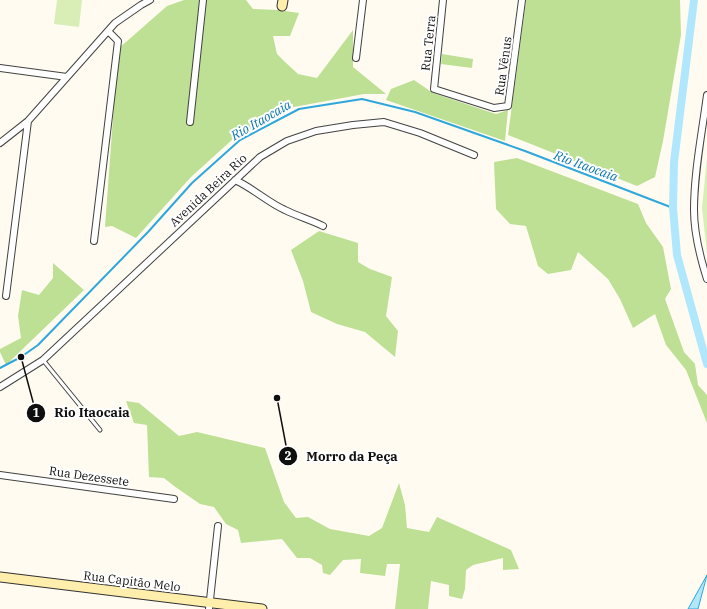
<svg xmlns="http://www.w3.org/2000/svg" width="707" height="609" font-family="'IBM Plex Serif',serif">
  <rect width="100%" height="100%" fill="#fffbf1"/>
  <!-- green -->
  <path fill="#d9eeb6" d="M57 0H82L79 27 54 24Z
    M707 158V253L702 208Z"/>
  <!-- forest -->
  <path fill="#bee094" d="M184 0H246L253 9 278 10 299 13 290 36H273L277 54 285 62 298 74 317 78 353 30V67L386 94H364L294 107 233 139 191 177 136 238 112 226 105 227 118 49 167 6Z
    M526 0H680L681 35 663 141 655 177 637 186 508 135Z
    M442 54 473 59 472 68 441 64Z
    M414 80 433 93 496 114 508 110 505 141 386 100 391 89Z
    M517 158 638 204 646 223 663 247 671 289 665 299 684 352 695 364 698 385 707 395V423L686 370 666 345 655 314 633 328 620 299 608 279 578 252 571 270 548 274 538 266 526 226 510 224 496 209 494 162Z
    M319 231 358 243V262L370 269 392 277 386 316 398 331 395 357 365 332 337 324 311 312 303 281 291 250Z
    M53 263 84 290 6 365 0 352V349L21 338 18 316 22 290 39 295 53 278Z
    M126 401 139 403 179 436 197 432 265 448 284 502 296 518 308 517 330 529 369 536 382 528 399 483 405 505 407 528 429 532 437 517 511 550 519 569 503 570V558L473 565 466 570 465 589 462 599 449 596V585L431 581 428 609H395L400 564H387L385 576 360 573 361 559 343 560 330 575 323 573 322 565 310 558H297L282 539 241 543 238 530 226 524 214 507 200 504 174 486 164 478 149 477 147 425 134 423Z"/>
  <!-- water -->
  <path fill="#b0e7fc" stroke="#30a7da" d="M707 575 698 609H688Z"/>
  <g fill="none" stroke-linecap="round" stroke-linejoin="round">
    <!-- stream -->
    <path stroke="#30a7da" stroke-width="2" d="M0 368 21 357 38 345 148 232 192 183 240 140 299 109 362 99 415 112 525 151 673 208"/>
    <!-- canal -->
    <path stroke="#b0e7fc" stroke-width="8" d="M694 0 674 162 673 208 677 255 707 364"/>
    <!-- lane casing -->
    <g stroke="#424242" stroke-width="5">
      <path id="lane" d="M43 360 100 430"/>
    </g>
    <!-- street casing -->
    <g stroke="#424242" stroke-width="8">
      <path id="street" d="M443 0 434 89 494 108 508 106 522 0
        M356 58 363 0
        M0 68 67 77
        M707 95C702 133 694 172 694 210 694 234 700 257 707 279
        M190 122 203 0
        M0 143 28 121 115 23 141 5 150 0
        M235 180C253 188 267 202 285 210 297 216 311 220 323 226
        M94 241 118 41 108 31
        M6 296 28 121
        M0 387 43 360 260 157 287 141 316 131 353 125 384 122 420 133 474 155
        M0 475 174 499
        M209 609 218 526"/>
    </g>
    <!-- secondary casing -->
    <g stroke="#313131" stroke-width="11">
      <path id="secondary" d="M282 6 283 0
        M0 577 262 609"/>
    </g>
    <!-- lane -->
    <use href="#lane" stroke="#fff" stroke-width="3"/>
    <!-- street -->
    <use href="#street" stroke="#fff" stroke-width="6"/>
    <!-- secondary -->
    <use href="#secondary" stroke="#ffeeac" stroke-width="9"/>
  </g>
  <g text-anchor="middle" dominant-baseline="central" stroke-width="4" stroke-linejoin="round" paint-order="stroke">
    <!-- street labels -->
    <g font-size="12" fill="#0f0f0f" stroke="#fff">
      <text transform="translate(428 43) rotate(-84)">Rua Terra</text>
      <text transform="translate(503 66) rotate(-82)">Rua Vênus</text>
      <text transform="translate(208 190) rotate(-43)">Avenida Beira Rio</text>
      <text transform="translate(89 476) rotate(8)">Rua Dezessete</text>
      <text transform="translate(132 581) rotate(7)">Rua Capitão Melo</text>
    </g>
    <!-- water labels -->
    <g font-size="13" font-style="italic" fill="#0b77ae" stroke="#fff">
      <text transform="translate(261 120) rotate(-30)">Rio Itaocaia</text>
      <text transform="translate(586 166) rotate(20)">Rio Itaocaia</text>
    </g>
  </g>
  <!-- callouts -->
  <path fill="none" stroke="#0f0f0f" stroke-width="1.5" d="M21 357L36 413M277 398L288 456"/>
  <g fill="#0f0f0f" stroke="#fff" stroke-width="1.5">
    <circle cx="21" cy="357" r="4"/>
    <circle cx="277" cy="398" r="4"/>
    <circle cx="36" cy="413" r="10"/>
    <circle cx="288" cy="456" r="10"/>
  </g>
  <g font-size="12" text-anchor="middle" font-weight="bold" fill="#fff">
    <text x="36" y="417">1</text>
    <text x="288" y="460">2</text>
  </g>
  <g font-size="13" text-anchor="middle" font-weight="bold" fill="#0f0f0f" stroke="#fff" stroke-width="4" stroke-linejoin="round" paint-order="stroke">
    <text x="92" y="417">Rio Itaocaia</text>
    <text x="352" y="461">Morro da Peça</text>
  </g>
</svg>
